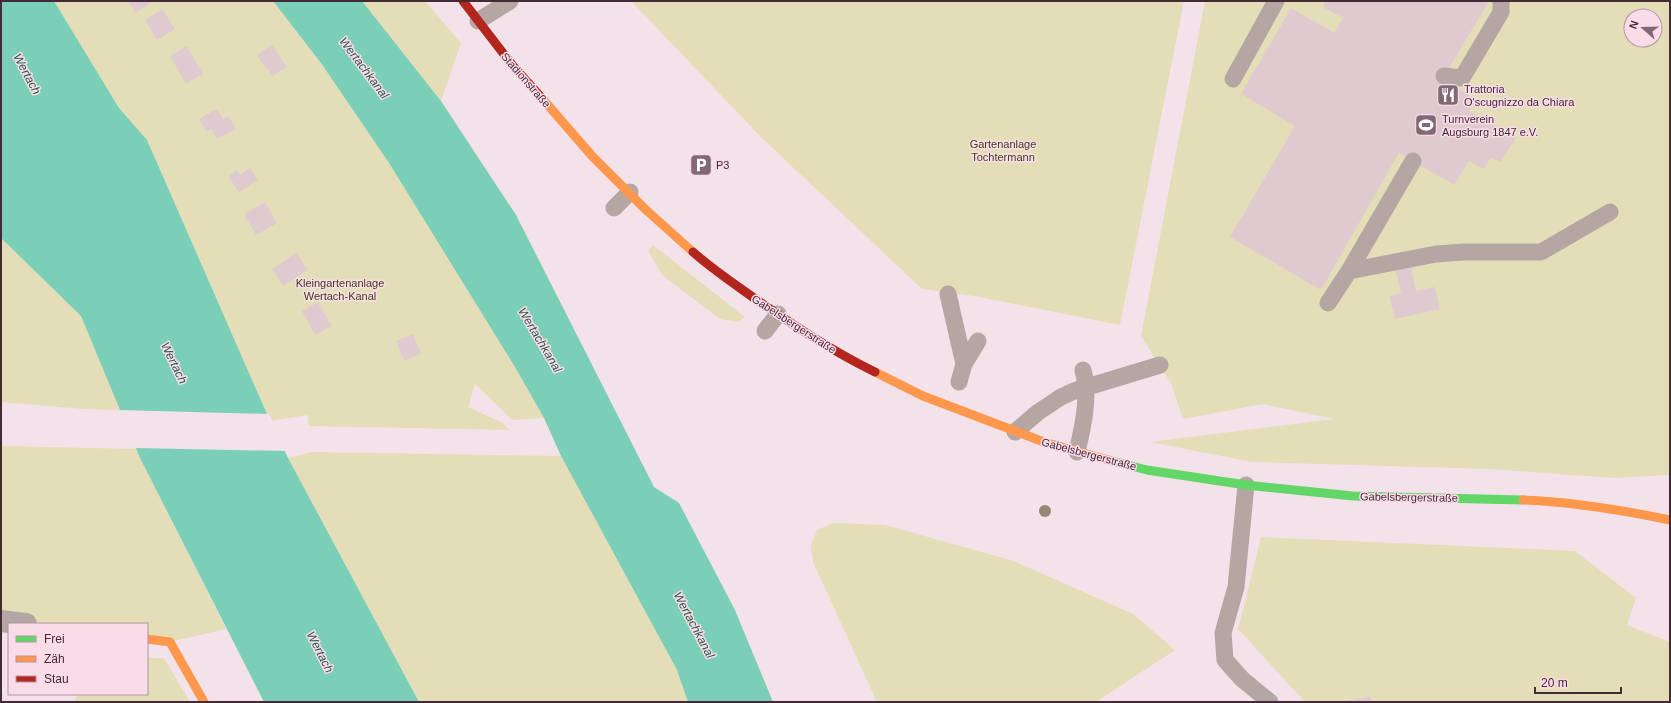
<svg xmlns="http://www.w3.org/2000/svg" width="1671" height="703" font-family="Arial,sans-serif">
  <rect width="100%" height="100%" fill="#f3e2e9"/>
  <!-- green -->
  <path fill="#e4deb8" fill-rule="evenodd" d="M54 1H273L321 63 389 163 515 367 544 418 512 420 475 384 468 407 503 423 509 430 309 426 308 415 270 421 147 140 119 108Z
    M362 1H425L461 43 441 101Z
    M631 1H1184L1120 325 974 296 922 289 760 136Z
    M1205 1H1670V475L1612 478 1489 469 1252 462 1150 442 1334 419 1263 404 1183 419 1171 383 1141 336ZM1631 16H1655V40H1631Z
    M1 238 81 316 121 410 83 409 1 402Z
    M653 245 745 317 738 322 720 319 662 275 648 251Z
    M1 446 136 449 226 629 169 642 147 639V624H29L1 621Z
    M312 452 561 456 677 670 688 702H419L288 458Z
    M833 523 885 525 1014 561 1133 614 1175 650 1096 702H877L813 562 811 545 817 530Z
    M1261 537 1575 551 1636 598 1627 625 1670 642V702H1305L1238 629Z
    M147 658H164L190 702H74L78 694H147Z"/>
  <!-- water -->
  <path fill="#7bcfb7" d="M1 1H54L119 108 147 140 267 414 288 458 419 702H264L140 458 81 316 1 238Z
    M273 1H362L441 101 516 215 654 487 679 503 735 610 773 702H688L677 670 561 456 544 418 515 367 389 163 321 63Z"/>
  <!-- pier -->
  <path fill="#f3e2e9" d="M119 410 269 414 287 451 134 448Z"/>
  <!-- building -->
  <path fill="#dfcad0" d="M128 1H152V2L135 13Z
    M1326 1H1489L1442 80 1476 99 1469 111 1516 138 1500 162 1491 157 1484 169 1469 161 1454 185 1399 153 1321 290 1230 237 1295 126 1241 94 1291 8 1334 33 1343 18 1323 7Z
    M162 9 175 29 157 40 145 20Z
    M272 45 287 67 272 76 267 68 266 69 257 55Z
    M187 46 203 74 186 84 170 56Z
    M217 109 223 119 229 116 236 129 217 139 212 129 206 132 199 119Z
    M250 168 258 180 239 192 228 176 237 170 240 175Z
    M265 202 277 223 256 235 244 214Z
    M296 253 308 270 283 286 272 269Z
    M1411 267 1416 291 1435 287 1440 309 1395 319 1389 296 1401 293 1396 271Z
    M318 302 332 326 315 335 302 311Z
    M413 334 421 354 404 361 396 341Z
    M1369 697 1373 702H1345V701Z"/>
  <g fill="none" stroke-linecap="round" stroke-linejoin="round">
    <!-- lane -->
    <path stroke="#b4a6a3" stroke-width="17" d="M478 21 510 1
      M1444 76 1462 78 1501 12V1
      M1233 79 1276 1
      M614 208 630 192
      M1349 271 1436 254 1464 252H1541L1610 212
      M948 294 964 364 959 382
      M1328 303 1349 271 1413 161
      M765 331 778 314
      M964 364 978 341
      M1015 432 1037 413 1061 397 1074 391 1160 365
      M1077 452C1083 426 1090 396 1083 370
      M1246 485 1236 587 1223 633 1225 660 1242 679 1270 702"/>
    <!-- street -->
    <path stroke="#b4a6a3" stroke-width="22" d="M1 621 26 624"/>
    <!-- fast -->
    <path stroke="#63d668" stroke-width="9" d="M1112 461 1147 470 1246 485 1353 496 1523 500"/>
    <!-- slow -->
    <path stroke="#ff974d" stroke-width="9" d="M540 96 593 157 645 209 693 252
      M875 372 923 396 1044 442 1112 461
      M1523 500C1572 502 1622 510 1670 520
      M147 639 170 642 204 702"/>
    <!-- jam -->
    <path stroke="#b3261e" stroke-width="9" d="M463 1 513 66 540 96
      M693 252C712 269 733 283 754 298 793 325 832 351 875 372"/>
  </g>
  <!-- trees -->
  <circle fill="#918975" cx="1045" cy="511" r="6"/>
  <!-- icons -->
  <defs>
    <g id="restaurant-square" transform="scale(1.15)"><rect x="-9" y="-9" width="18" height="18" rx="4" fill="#816a75" stroke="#f9dce8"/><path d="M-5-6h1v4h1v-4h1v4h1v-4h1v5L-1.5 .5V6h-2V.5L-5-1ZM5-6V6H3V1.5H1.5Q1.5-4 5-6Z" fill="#fff"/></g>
    <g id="stadium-square" transform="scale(1.15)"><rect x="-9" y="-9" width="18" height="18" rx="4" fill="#816a75" stroke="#f9dce8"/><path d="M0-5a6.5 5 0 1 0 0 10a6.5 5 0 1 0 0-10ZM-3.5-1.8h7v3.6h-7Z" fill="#fff"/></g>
    <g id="parking-square" transform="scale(1.15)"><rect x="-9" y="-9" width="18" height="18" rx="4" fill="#816a75" stroke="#f9dce8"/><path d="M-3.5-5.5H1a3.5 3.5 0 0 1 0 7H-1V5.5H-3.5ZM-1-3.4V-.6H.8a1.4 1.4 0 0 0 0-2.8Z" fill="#fff"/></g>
  </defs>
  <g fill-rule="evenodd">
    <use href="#restaurant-square" x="1448" y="95"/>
    <use href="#stadium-square" x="1426" y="125"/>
    <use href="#parking-square" x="701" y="165"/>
  </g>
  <g text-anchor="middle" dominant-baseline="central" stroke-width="3" stroke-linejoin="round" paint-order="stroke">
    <!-- street labels -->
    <g font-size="11" fill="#442936" stroke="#f9dce8">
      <text transform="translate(526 80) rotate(49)">Stadionstraße</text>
      <text transform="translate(794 324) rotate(33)">Gabelsbergerstraße</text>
      <text transform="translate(1089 454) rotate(15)">Gabelsbergerstraße</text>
      <text transform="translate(1409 497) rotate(1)">Gabelsbergerstraße</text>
    </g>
    <!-- poi labels -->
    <g font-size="11" fill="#442936" stroke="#f9dce8" text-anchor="start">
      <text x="1464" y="89">Trattoria<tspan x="1464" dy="13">O'scugnizzo da Chiara</tspan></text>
      <text x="1442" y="119">Turnverein<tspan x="1442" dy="13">Augsburg 1847 e.V.</tspan></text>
      <text x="716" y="165">P3</text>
    </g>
    <!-- park labels -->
    <g font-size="11" fill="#404016" stroke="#f9dce8">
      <text x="1003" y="144">Gartenanlage<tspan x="1003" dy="13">Tochtermann</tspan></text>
      <text x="340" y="283">Kleingartenanlage<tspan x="340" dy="13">Wertach-Kanal</tspan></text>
    </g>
    <!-- water labels -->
    <g font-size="12" font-style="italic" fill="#255948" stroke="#f9dce8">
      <text transform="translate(364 68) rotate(53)">Wertachkanal</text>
      <text transform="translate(27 74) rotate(62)">Wertach</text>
      <text transform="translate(540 340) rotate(59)">Wertachkanal</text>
      <text transform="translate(174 363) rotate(64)">Wertach</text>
      <text transform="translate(694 625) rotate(62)">Wertachkanal</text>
      <text transform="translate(320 652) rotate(63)">Wertach</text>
    </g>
  </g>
  <!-- border -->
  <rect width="1671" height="703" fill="none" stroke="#442936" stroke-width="4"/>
  <!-- legend -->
  <rect x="8" y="623" width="140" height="72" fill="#f9dce8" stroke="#b194a1"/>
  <rect x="16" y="636" width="20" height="6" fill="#63d668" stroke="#b194a1"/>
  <text x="44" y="643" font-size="12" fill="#442936">Frei</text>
  <rect x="16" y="656" width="20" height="6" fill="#ff974d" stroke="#b194a1"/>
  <text x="44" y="663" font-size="12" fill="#442936">Zäh</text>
  <rect x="16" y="676" width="20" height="6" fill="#b3261e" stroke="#b194a1"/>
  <text x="44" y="683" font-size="12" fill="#442936">Stau</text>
  <!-- north arrow -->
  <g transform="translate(1643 28) rotate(290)"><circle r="19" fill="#f9dce8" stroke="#b194a1"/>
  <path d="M0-3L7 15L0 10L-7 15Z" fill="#816a75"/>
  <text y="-6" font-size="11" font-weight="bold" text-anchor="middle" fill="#442936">N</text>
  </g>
  <!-- scale -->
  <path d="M1535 687v6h86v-6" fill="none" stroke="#442936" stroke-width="2"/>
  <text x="1541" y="687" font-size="12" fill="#442936" stroke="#f9dce8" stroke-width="3" paint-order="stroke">20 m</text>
</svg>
